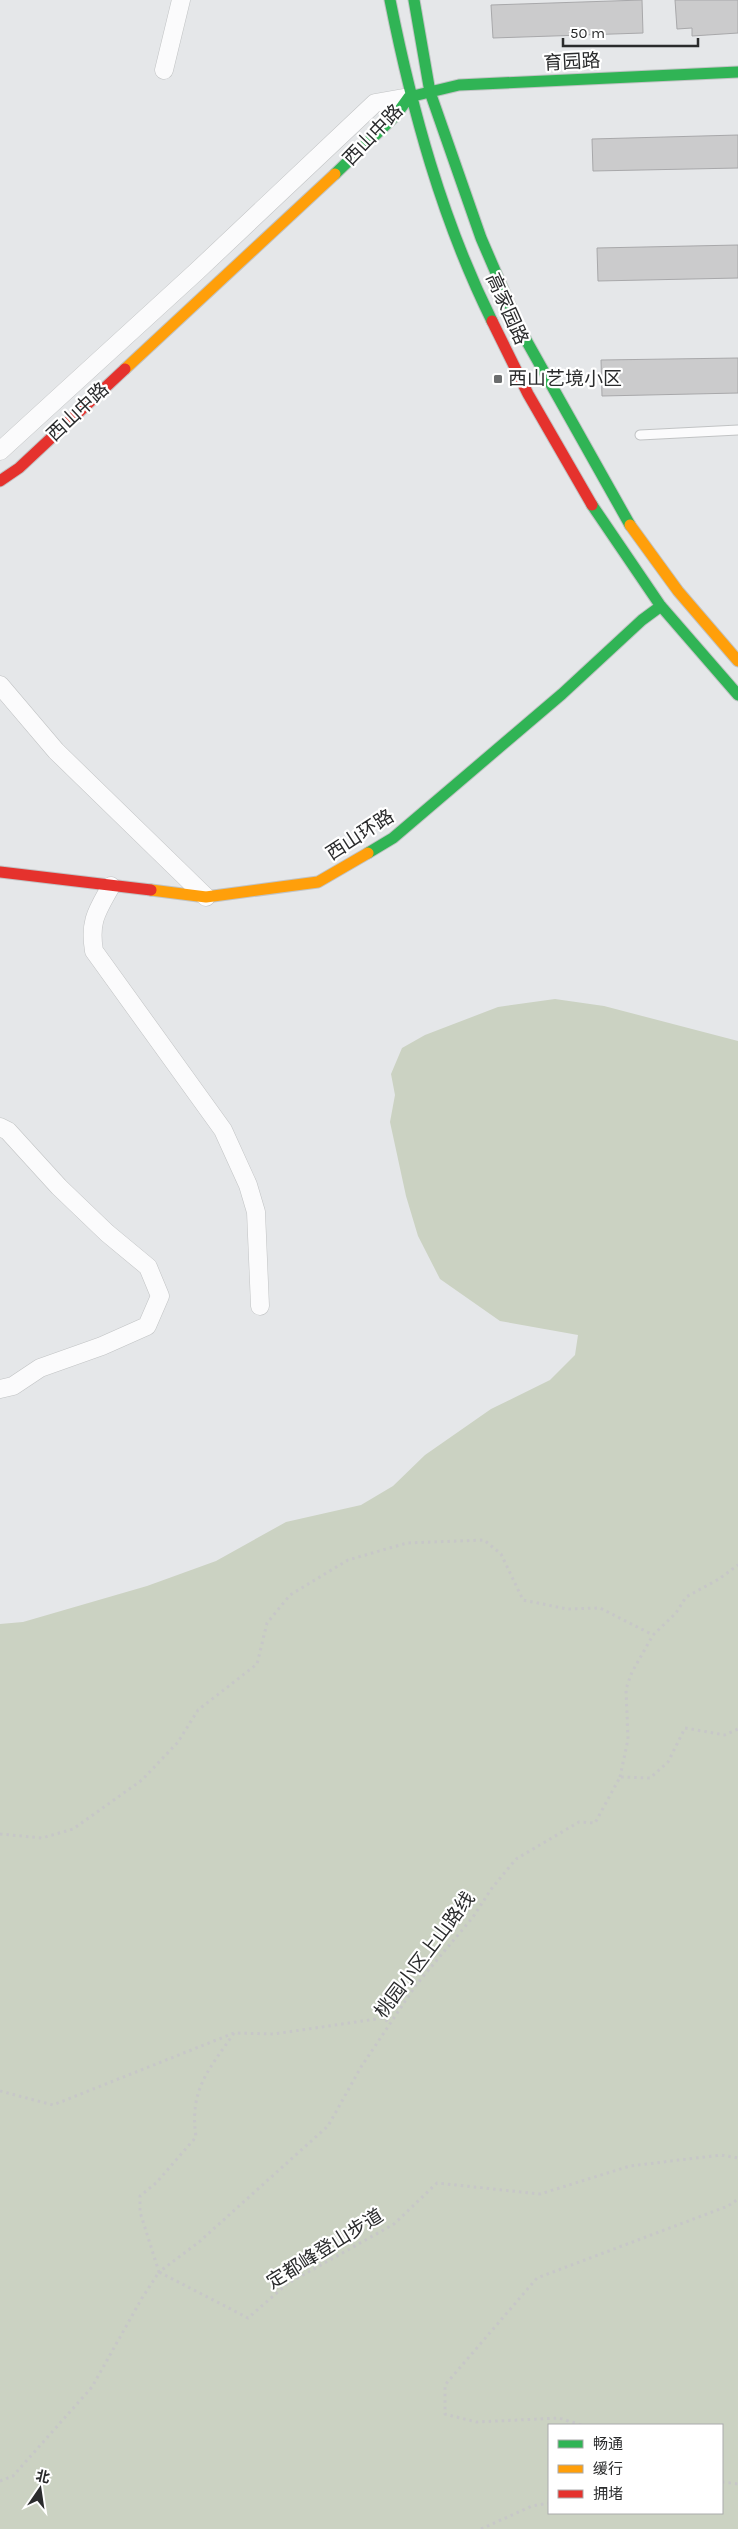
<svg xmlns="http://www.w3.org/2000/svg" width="738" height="2529" font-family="Karla,'Noto Sans SC',sans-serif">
  <rect width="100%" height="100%" fill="#e5e7e9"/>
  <!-- green -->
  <path fill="#cbd2c2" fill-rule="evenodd" d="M555 999 604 1006 738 1041V2529H0V1624L23 1622 147 1586 216 1561 286 1522 361 1505 393 1486 425 1455 491 1409 550 1380 575 1355 578 1335 500 1321 440 1279 418 1236 406 1196 390 1122 395 1095 391 1074 402 1048 425 1035 498 1007ZM549 2425H722V2513H549Z"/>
  <!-- building -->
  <path fill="#cbcbcc" stroke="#a8a8aa" d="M642 0 643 33 493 38 491 5Z
    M675 0H738V33L692 36V28L677 29Z
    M738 135V168L593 171 592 139Z
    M738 245V278L598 281 597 248Z
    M738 358V393L602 396 601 360Z"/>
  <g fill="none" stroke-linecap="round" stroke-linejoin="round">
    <!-- lane casing -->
    <g stroke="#c1c3c4" stroke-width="11">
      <path id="lane" d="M640 435 738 430"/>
    </g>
    <!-- street casing -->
    <g stroke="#c1c3c4" stroke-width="19">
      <path id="street" d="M164 70 181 0
        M0 451 196 272 375 103 409 97
        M0 685 56 751 206 897
        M111 886C97 911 89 921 94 951L223 1130 248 1185 256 1212 260 1306
        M0 1127 8 1131 59 1187 107 1233 148 1267 160 1296 147 1326 102 1346 40 1368 13 1386 0 1389"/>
    </g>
    <!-- fast casing -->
    <g stroke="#c1c3c4" stroke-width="13">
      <path id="fast" d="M390 0C412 110 442 220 492 321
        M414 0 430 92 481 238 521 331 630 525
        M335 174 396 115 409 97 459 85 738 72
        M592 505 660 605 738 695
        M368 853 393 838 562 694 642 620 661 606"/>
    </g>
    <!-- slow casing -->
    <g stroke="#c1c3c4" stroke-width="13">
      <path id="slow" d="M125 369 335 174
        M630 525 678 591 738 661
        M151 890 206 897 318 882 368 853"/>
    </g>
    <!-- jam casing -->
    <g stroke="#c1c3c4" stroke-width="13">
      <path id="jam" d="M492 321 528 394 592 505
        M0 481 19 468 125 369
        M0 872 151 890"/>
    </g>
    <!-- path -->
    <path stroke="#c7c7c8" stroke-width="3" stroke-dasharray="2.5 4" stroke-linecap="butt" d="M620 1777 628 1739 626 1689 632 1672 653 1635 676 1613 686 1597 719 1579 738 1565
      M0 1834 42 1838 73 1829 142 1780 178 1742 198 1710 257 1664 267 1623 290 1595 348 1560 407 1543 484 1540 501 1554 523 1600 567 1609 600 1608 653 1635
      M234 2033C209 2070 189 2089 196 2137L156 2183 140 2196V2212L159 2272 199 2242 328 2126 361 2067 416 1985 473 1917 492 1888 516 1859 579 1822 595 1823 620 1777 650 1778 668 1762 685 1728 725 1735 738 1729
      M0 2091 53 2105 234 2033 274 2034 383 2018 391 2024
      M581 2425 559 2418 476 2422 445 2414V2385L537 2278 728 2206 738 2199
      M0 2481 13 2476 92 2387 142 2298 159 2272 248 2318 287 2284 394 2224 437 2183 540 2194 630 2166 721 2155 738 2158
      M722 2482 738 2484
      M481 2529 532 2506 549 2503"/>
    <!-- lane -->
    <use href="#lane" stroke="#fbfbfc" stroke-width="9"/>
    <!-- street -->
    <use href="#street" stroke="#fbfbfc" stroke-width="18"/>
    <!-- fast -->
    <use href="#fast" stroke="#30b455" stroke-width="11"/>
    <!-- slow -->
    <use href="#slow" stroke="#ff9f0a" stroke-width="11"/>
    <!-- jam -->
    <use href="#jam" stroke="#e5322d" stroke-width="11"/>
  </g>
  <!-- markers -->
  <rect fill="#6b6d6e" stroke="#fff" stroke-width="2" x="493" y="374" width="10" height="10" rx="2.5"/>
  <g text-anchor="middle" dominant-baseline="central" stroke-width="4.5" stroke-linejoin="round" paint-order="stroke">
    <!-- street labels -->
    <g font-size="19" fill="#2a2b2c" stroke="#fff">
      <text transform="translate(572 62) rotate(-3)">育园路</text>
      <text transform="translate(373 135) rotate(-46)">西山中路</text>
      <text transform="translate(507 309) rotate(66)">高家园路</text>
      <text transform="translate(78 412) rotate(-43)">西山中路</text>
      <text transform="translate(360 835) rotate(-33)">西山环路</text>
      <text transform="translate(425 1955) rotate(-53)">桃园小区上山路线</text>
      <text transform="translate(325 2249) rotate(-32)">定都峰登山步道</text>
    </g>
    <!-- poi labels -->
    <g font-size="19" fill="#2a2b2c" stroke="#fff" text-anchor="start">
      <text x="508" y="379">西山艺境小区</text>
    </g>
  </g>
  <!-- legend -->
  <rect x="548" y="2424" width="175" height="90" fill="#ffffff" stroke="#aaaaab"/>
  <rect x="558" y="2440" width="25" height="8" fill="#30b455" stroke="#aaaaab"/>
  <text x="593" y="2449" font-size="15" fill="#2a2b2c">畅通</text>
  <rect x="558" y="2465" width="25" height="8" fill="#ff9f0a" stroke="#aaaaab"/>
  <text x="593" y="2474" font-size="15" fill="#2a2b2c">缓行</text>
  <rect x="558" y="2490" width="25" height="8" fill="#e5322d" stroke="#aaaaab"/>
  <text x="593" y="2499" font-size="15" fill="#2a2b2c">拥堵</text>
  <!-- north arrow -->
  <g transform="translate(40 2489) rotate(13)" stroke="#ffffff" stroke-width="4" paint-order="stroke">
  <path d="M0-4L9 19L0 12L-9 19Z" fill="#2a2b2c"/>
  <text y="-8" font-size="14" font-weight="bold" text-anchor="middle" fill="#2a2b2c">北</text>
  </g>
  <!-- scale -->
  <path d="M563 38v8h135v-8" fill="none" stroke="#2a2b2c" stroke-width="2.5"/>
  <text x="570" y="38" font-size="15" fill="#2a2b2c" stroke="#ffffff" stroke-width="4" paint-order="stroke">50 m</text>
</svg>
